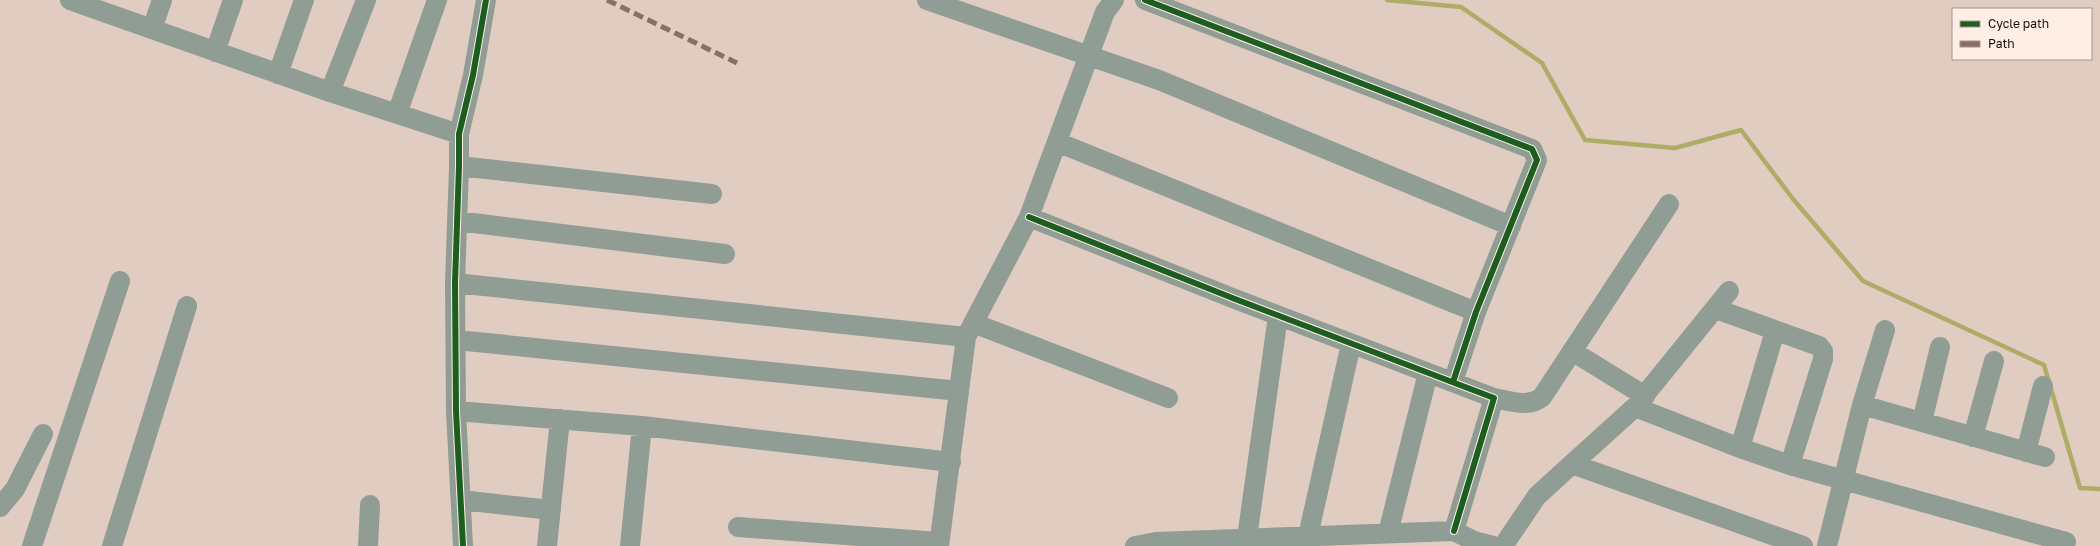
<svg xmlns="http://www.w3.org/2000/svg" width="2100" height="546" font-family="'Golos Text',sans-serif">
  <rect width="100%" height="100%" fill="#e0ccc0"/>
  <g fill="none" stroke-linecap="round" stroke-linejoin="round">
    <!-- stream -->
    <path stroke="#afac68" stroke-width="4.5" d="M1387 0 1461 7 1542 63 1585 140 1675 148 1741 130 1793 199 1863 281 2044 365 2080 488 2100 489"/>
    <!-- minor -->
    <path stroke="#909d94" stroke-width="20" d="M70 0 330 92 459 134
      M927 0 1159 80 1511 226
      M1145 0 1532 149 1537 160 1476 312 1453 382
      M152 29 162 0
      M215 52 233 0
      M278 74 304 0
      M330 92 366 0
      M397 114 437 0
      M1057 142 1476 312
      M459 166 712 194
      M1029 217 1235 299 1494 398 1454 531
      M457 221 725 254
      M455 283 966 337
      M1716 309 1819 346 1823 351V359L1790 465
      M973 323 1168 398
      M457 340 959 391
      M1572 351 1645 396
      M1494 398C1510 401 1529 408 1542 397L1669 204
      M1862 405 2045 457
      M1635 407 1740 448 1790 465 2066 542
      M456 411 642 426 951 462
      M1922 422 1940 347
      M1973 437 1994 361
      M1740 448 1775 331
      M2026 452 2043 386
      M1572 464 1635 407 1729 291
      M461 500 551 510
      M0 507 15 489 43 434
      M738 527 939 542
      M1388 533 1428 373
      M1308 536 1351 344
      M1247 538 1278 316
      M32 546 120 281
      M112 546 187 306
      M368 546 370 505
      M463 546 456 411 455 283 459 166V134L473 75 486 0
      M547 546 560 419
      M630 546 642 426
      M939 546 966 337 1029 217 1105 12 1114 0
      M1135 546 1156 542 1454 531 1474 541 1493 546
      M1503 546 1537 496 1572 464 1803 546
      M1827 546 1862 405 1885 330"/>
    <!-- quiet -->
    <path stroke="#8d6e63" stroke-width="5" stroke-dasharray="10 5" stroke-linecap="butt" d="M607 0 737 63"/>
    <!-- cycleway casing -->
    <g stroke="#feeee5" stroke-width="8">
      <path id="cycleway" d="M1145 0 1532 149 1537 160 1476 312 1453 382
        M1029 217 1235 299 1494 398 1454 531
        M463 546 456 411 455 283 459 166V134L473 75 486 0"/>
    </g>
    <!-- cycleway -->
    <use href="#cycleway" stroke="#1b5e20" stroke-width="6"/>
  </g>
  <!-- legend -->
  <rect x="1952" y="8" width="140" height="52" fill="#feeee5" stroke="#a4958d"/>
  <rect x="1960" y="21" width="20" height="6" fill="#1b5e20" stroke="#a4958d"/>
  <text x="1988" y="28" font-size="12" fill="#1c0f08">Cycle path</text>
  <rect x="1960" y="41" width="20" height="6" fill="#8d6e63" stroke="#a4958d"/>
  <text x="1988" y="48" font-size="12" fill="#1c0f08">Path</text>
</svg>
